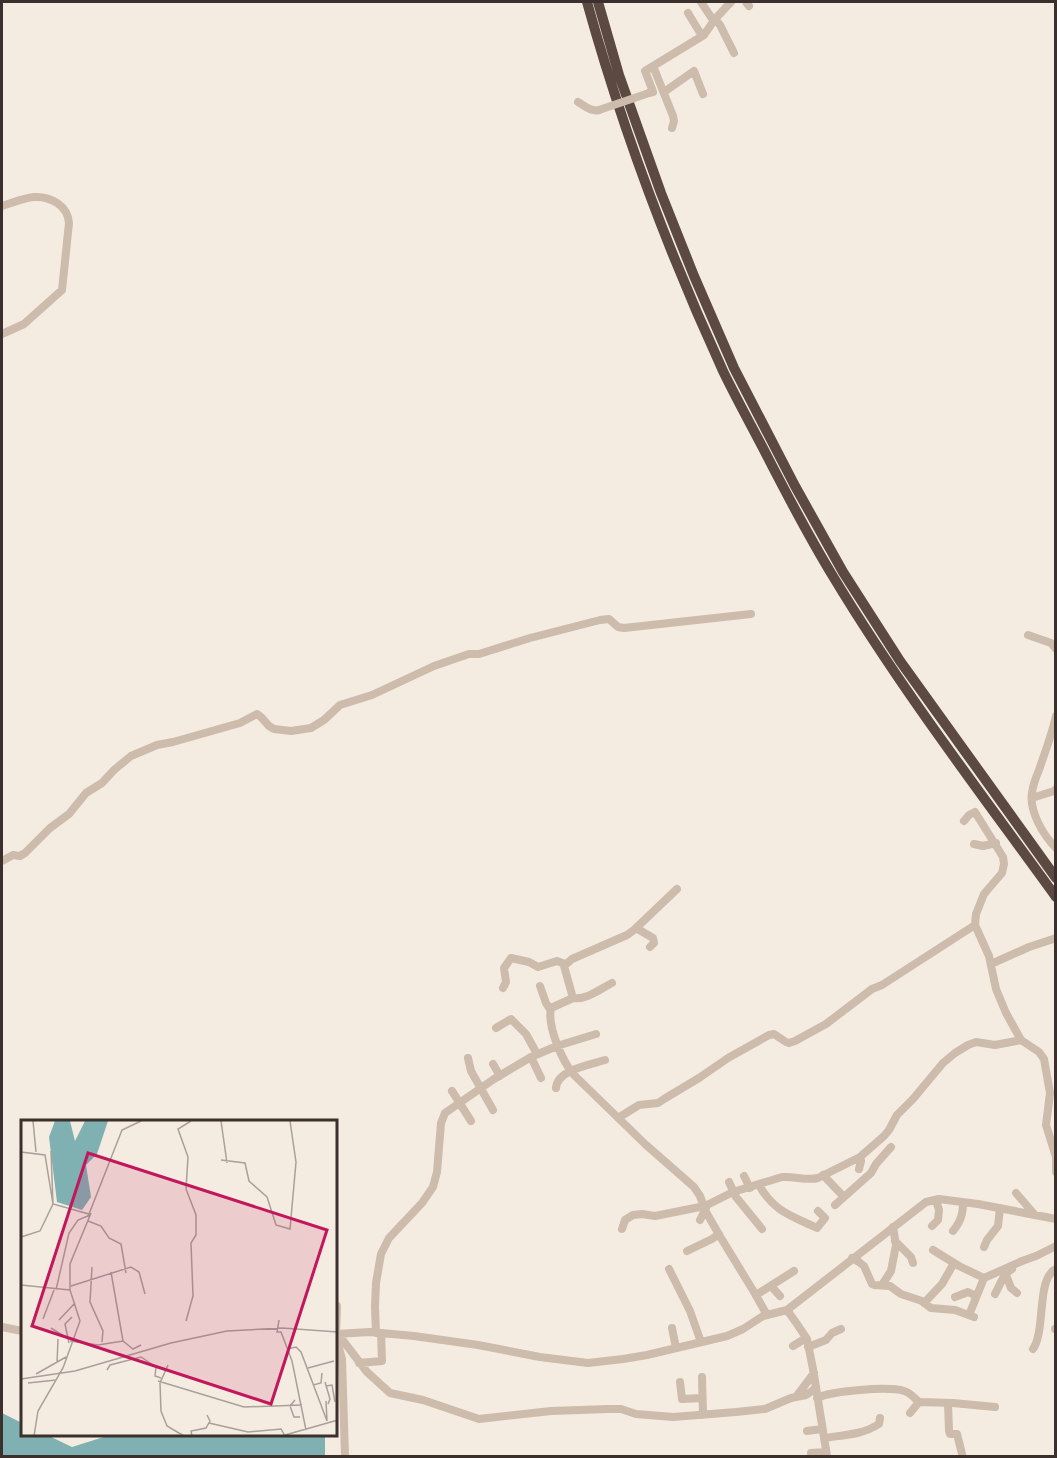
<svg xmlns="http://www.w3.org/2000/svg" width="1057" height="1458" font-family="'Public Sans',sans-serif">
  <rect width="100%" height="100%" fill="#f4ebe1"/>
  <!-- water -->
  <path fill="#7fb0b2" d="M2 1413 22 1423V1436H49L72 1447 107 1436H325V1456H2Z"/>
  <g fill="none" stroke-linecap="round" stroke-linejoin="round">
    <!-- minor -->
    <path stroke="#cdbbac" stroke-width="8" d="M701 2 711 17 715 19 720 25 734 53
      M746 2 749 6
      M688 13 702 36
      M653 66 673 116 674 121 672 128
      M664 92 694 71 703 94
      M649 93 653 92 652 89 645 71 704 35 715 19 731 2
      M578 102C585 106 591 112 599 110
      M2 206C12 203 23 198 34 197 51 196 68 206 69 223L62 290 24 324 2 334
      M1028 635 1051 643 1056 649
      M1056 716C1052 734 1045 752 1039 770 1036 777 1033 785 1032 793 1029 811 1043 835 1056 848
      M1032 798 1054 791 1056 789
      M964 821 969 815 975 812 1003 857 1004 864 1002 873 984 894 976 914 975 925 989 956 996 989 1006 1013 1021 1040 1039 1052 1044 1059 1050 1093 1046 1125 1056 1157V1172
      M974 844 983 846 996 843
      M2 861 13 855 20 856 25 853 50 828 69 814 86 793 102 783 114 770 131 756 157 745 173 742 240 723 257 714 261 717 269 726 274 729 291 731 311 728 324 720 340 705 372 695 434 666 469 654H479L530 638 600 620 609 619 618 627 624 628 751 614
      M677 889 634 930 627 935 572 959 564 966 573 998 551 1008C547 1026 562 1061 574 1075L645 1144 694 1187 700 1196 706 1212 721 1238 754 1292 767 1315
      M636 928 653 938 654 943 650 947
      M991 964 1029 947 1056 938
      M540 986 546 1003 550 1009
      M503 988 506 982 504 968 511 958 529 962 538 967 557 961 565 964
      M573 998C587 1000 600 989 612 983
      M496 1028 511 1019 526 1034 537 1054
      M531 1057 541 1078
      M468 1058 471 1071 493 1110
      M493 1064 500 1076
      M556 1088C557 1070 589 1065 605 1060
      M452 1091 471 1121
      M618 1118 639 1105 658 1103 664 1099 699 1078 728 1058 769 1035 774 1034 786 1042 789 1043 795 1041 826 1024 872 989 882 985 975 925
      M859 1169 861 1161
      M823 1175 844 1197 871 1173 876 1164 891 1147
      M744 1176 750 1188
      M729 1182 736 1197 762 1229
      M759 1185C774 1212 792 1216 817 1228L825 1218 818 1211
      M1016 1193 1035 1215
      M835 1205 844 1197
      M700 1220 706 1208
      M932 1226 938 1220 939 1210 936 1200
      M622 1229 625 1220 633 1215 642 1214 655 1216 705 1206 733 1192 782 1177C795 1176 806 1181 818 1178L860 1157 884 1136 889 1130 897 1115 913 1099 943 1063 955 1053 968 1045 976 1042 995 1045 1021 1040
      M953 1231C961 1221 963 1214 963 1202
      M895 1241 911 1257 913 1263
      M984 1247 987 1240 998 1226 1000 1208
      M933 1250 959 1266 984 1278 1022 1261 1036 1256 1056 1246
      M687 1251 712 1239 719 1234
      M852 1258 859 1262 864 1266 872 1284 874 1285 890 1286 901 1294 922 1301 931 1308 955 1310 974 1317
      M669 1269 690 1311 701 1342
      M1006 1275 1011 1288 1017 1293
      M882 1285 891 1271 896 1245 893 1227
      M771 1286 780 1296
      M995 1294C1000 1285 1003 1274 1012 1269
      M756 1295 794 1271
      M955 1297 968 1292 976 1296
      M924 1303 942 1284 954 1263
      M337 1306 336 1334 370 1332 414 1336 478 1345 540 1357 588 1363 623 1359 647 1355 727 1336 743 1329 763 1316 787 1310 926 1202 939 1199 978 1204 1056 1219
      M787 1310 797 1324 807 1339 813 1369 827 1456
      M969 1315 984 1278
      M2 1327 22 1331
      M672 1328 676 1348
      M1055 1329H1056
      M376 1333 375 1307 376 1283 381 1254 389 1238 422 1203 433 1187 437 1172 441 1123 445 1113 494 1079 531 1057 557 1046 596 1034
      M338 1334 367 1372 390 1393 423 1400 479 1419 551 1411 608 1409H621L636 1414 673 1417 736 1412 765 1409 791 1398 806 1395 812 1391 816 1387
      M336 1343 339 1348 342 1359 345 1456
      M793 1346 806 1338
      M808 1347 826 1340 832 1333 841 1329
      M1033 1349C1046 1331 1036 1278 1056 1269
      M359 1363 382 1361 381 1333
      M702 1377 703 1415
      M680 1382 682 1399 702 1398
      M796 1397 814 1373
      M817 1398C831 1391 888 1386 904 1391 911 1393 913 1397 919 1402L953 1403 995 1407
      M948 1403 949 1431 950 1434H957L962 1454
      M910 1413 919 1402
      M807 1431 822 1429
      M824 1438C843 1435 862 1435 879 1424L880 1418
      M811 1453 826 1452"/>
    <!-- highway -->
    <path stroke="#5c4a42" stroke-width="10" d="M587 2C622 128 668 251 723 371 736 398 751 425 765 452 787 495 809 537 834 578 901 689 980 792 1056 897
      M598 2 619 75 661 193 694 276 734 368 795 486 843 572 900 661 1056 878"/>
    <!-- minor-bridge -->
    <path stroke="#cdbbac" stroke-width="8" d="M599 110 649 93"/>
  </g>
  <!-- overview -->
  <g transform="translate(21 1120)">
    <rect width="316" height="316" fill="#f4ebe1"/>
    <path d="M34 1H49L54 21 64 1H87L76 34 65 45 70 77 61 90 36 82 28 17Z" fill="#7fb0b2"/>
    <path fill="none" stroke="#aaa098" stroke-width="1.5" d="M12 1 15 32M200 1 206 43M30 31 32 84M0 32 24 35 32 84 68 94 101 10 120 1M200 40 224 43 228 61 246 77 255 105 269 109 275 42 269 1M67 101 80 106 88 118 100 124 105 153M0 117 19 111 32 84M71 147 69 182 82 211 81 222M90 152 102 221M0 165 49 170M50 166 110 147 118 152 124 174M35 170 48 113 57 100 69 95M22 199 33 170M38 200 54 183M258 200 256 212H260L271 241 285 310M165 201 172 176 170 123 175 115V95L165 69 167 37 157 9 170 1M30 208 46 218M49 221 77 225 102 221 112 229 120 225M48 223 44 204 51 197M266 229 275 227 280 232 306 301M36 243 37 219M147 245 139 263 140 291 146 306 163 316M287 248 313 241M86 250 89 245 120 237 135 247 134 256 140 258M15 254 45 237M0 259 54 251 150 223 206 211 261 208 317 212M137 261 223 287 281 285M304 262 309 279 307 284M7 263 35 260M292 265 300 263 301 253M305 266 311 265 314 282M274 280 269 286 273 297H279M305 281 306 301M188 303 227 312 260 309 264 316M264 315 317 300M13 316 17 291 42 248 59 201 49 170V144L70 93M171 316 170 311 185 308 189 301 186 295"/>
    <path fill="#c2185b" fill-opacity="0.15" stroke="#c2185b" stroke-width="3" d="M67 33 306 110 250 284 11 206Z"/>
    <rect width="316" height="316" fill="none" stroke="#3b302b" stroke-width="3"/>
  </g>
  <!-- border -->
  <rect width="1057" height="1458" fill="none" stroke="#3b302b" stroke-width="6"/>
</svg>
